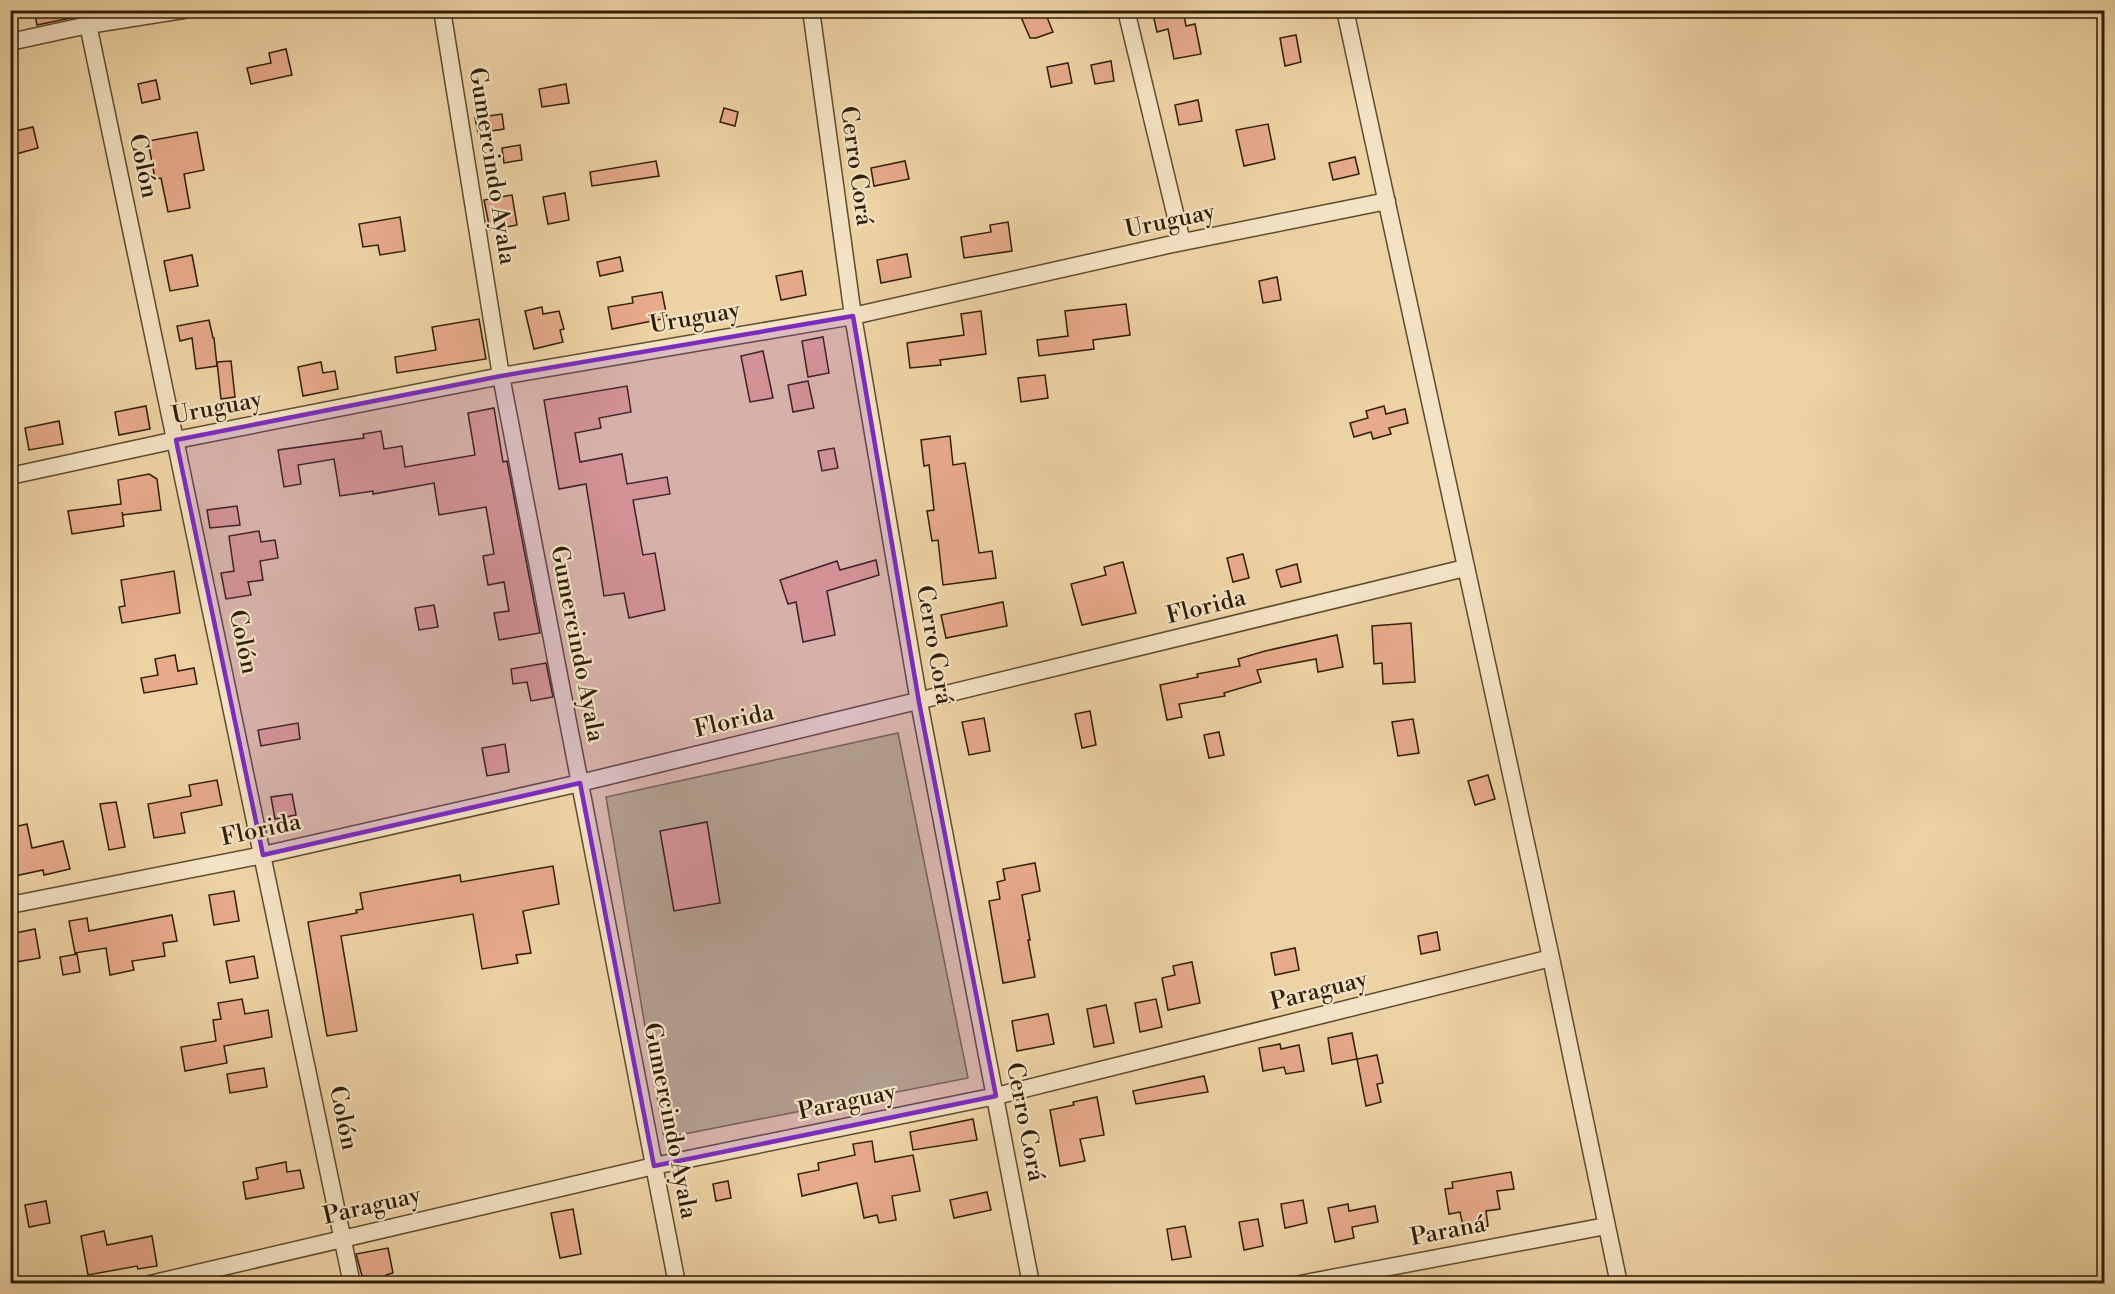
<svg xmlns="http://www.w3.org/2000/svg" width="2115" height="1294" font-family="'Libre Bodoni',serif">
  <rect width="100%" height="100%" fill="#edd2a4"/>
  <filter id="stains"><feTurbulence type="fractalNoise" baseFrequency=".00333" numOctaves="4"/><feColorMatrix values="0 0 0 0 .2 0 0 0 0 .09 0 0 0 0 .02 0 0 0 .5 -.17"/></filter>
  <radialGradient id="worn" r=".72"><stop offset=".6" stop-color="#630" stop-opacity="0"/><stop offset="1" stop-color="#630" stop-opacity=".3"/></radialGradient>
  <!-- green -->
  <path fill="#beba82" stroke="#766c44" stroke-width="1.5" d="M898 733 968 1078 664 1138 606 797Z"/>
  <!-- building -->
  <path fill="#e7aa8b" stroke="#2f1e06" stroke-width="1.5" d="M34 10H75L76 17 37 25Z
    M1036 10H1044L1053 32 1036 38H1030L1021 17Z
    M1152 10H1183L1186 26 1195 24 1201 54 1174 59 1168 29 1157 32Z
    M1296 35 1301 62 1285 66 1280 38Z
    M286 49 292 75 251 84 247 68 271 63 269 53Z
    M1111 61 1114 81 1095 84 1091 65Z
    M1068 63 1072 83 1051 87 1047 67Z
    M156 80 160 99 142 103 138 84Z
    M566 84 569 103 542 107 539 89Z
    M1198 100 1202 121 1179 125 1175 105Z
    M724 108 738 112 735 126 720 122Z
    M502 114 504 129 478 133 475 118Z
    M1268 124 1275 159 1244 166 1236 130Z
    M33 127 38 148 16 154 11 132Z
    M197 132 204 170 184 174 190 208 168 212 161 178 155 179 148 141Z
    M520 145 522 160 504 163 502 148Z
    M1355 157 1359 174 1333 180 1329 163Z
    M656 161 659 176 592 186 590 172Z
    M905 161 909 179 874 186 871 168Z
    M565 193 569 220 548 224 543 197Z
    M512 195 517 225 490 230 484 200Z
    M400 217 405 251 380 255 378 245 363 247 359 224Z
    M1008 222 1012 251 964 258 961 237 991 232 990 225Z
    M907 254 911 277 881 283 877 260Z
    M192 255 198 286 170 291 164 261Z
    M620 257 623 271 600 276 597 262Z
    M802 271 806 295 781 300 776 276Z
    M1277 277 1281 300 1263 303 1259 281Z
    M662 292 667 318 612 329 608 307 633 303 632 297Z
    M1126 304 1130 335 1093 340 1094 349 1039 356 1037 340 1068 336 1065 311Z
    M542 307 543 314 559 311 564 329 560 330 563 342 534 349 525 311Z
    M981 311 986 354 940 360 941 365 910 368 907 343 964 335 961 314Z
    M479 319 486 359 397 373 395 357 436 350 432 327Z
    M209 320 213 338H214L217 366 196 369 192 338 180 341 177 326Z
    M823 337 829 373 808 377 802 341Z
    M763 351 773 398 750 402 741 356Z
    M231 361 235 397 221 399 217 362Z
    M321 362 323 373 335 371 338 389 303 396 298 367Z
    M1045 375 1048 398 1021 402 1018 378Z
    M808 381 814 408 793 412 788 385Z
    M627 386 631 412 599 418 601 428 575 433 580 462 622 454 627 484 667 477 670 494 633 500 643 555 655 553 665 610 629 618 624 593 604 596 586 484 559 489 544 400Z
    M146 406 150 429 119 435 115 412Z
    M1384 406 1386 414 1405 409 1408 423 1389 428 1391 434 1373 439 1371 432 1354 437 1350 423 1368 418 1366 411Z
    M494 408 503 462 507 461 540 633 499 640 494 613 509 611 504 582 488 585 483 556 494 554 486 507 439 515 434 483 373 494V491L340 496 334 459 298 465 301 484 284 487 278 450 364 438 363 434 381 431 384 449 402 446 405 467 475 455 468 413Z
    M59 421 63 444 29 450 25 428Z
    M950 436 953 465 965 463 979 553 992 551 996 578 943 585 938 540 932 541 927 511 934 510 929 465 924 466 921 440Z
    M834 448 838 468 822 471 818 451Z
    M149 474 157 479 161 510 123 515 122 512 124 526 72 534 68 511 121 504 118 480Z
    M237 506 240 525 210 528 207 510Z
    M259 531 261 542 275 540 278 558 260 561 263 580 248 582 251 595 226 599 221 573 234 571 229 536Z
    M1243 554 1249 578 1233 582 1227 558Z
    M876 560 879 575 827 591 835 635 803 642 796 602 788 604 780 580 837 561 840 570Z
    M1123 562 1136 613 1082 625 1071 584 1106 575 1104 567Z
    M1297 564 1301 582 1281 587 1276 570Z
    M174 571 180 613 122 623 119 607 125 606 121 580Z
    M1003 602 1007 626 946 638 941 615Z
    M434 605 438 627 419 630 415 608Z
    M1411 623 1415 682 1383 684 1382 663 1374 664 1372 626Z
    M1337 635 1343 667 1318 672 1316 659 1257 670 1261 682 1224 693 1225 696 1179 704 1182 717 1167 720 1160 685 1198 677 1197 674 1240 666 1238 659 1265 651Z
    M175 655 178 671 194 668 197 684 144 693 141 678 158 675 155 659Z
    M546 663 553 697 531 701 527 682 513 684 511 669Z
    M1090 711 1096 745 1082 748 1075 714Z
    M984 718 990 751 969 755 962 722Z
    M1413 719 1419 753 1398 756 1392 722Z
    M298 723 300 739 261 746 258 730Z
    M1219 732 1224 755 1209 758 1204 735Z
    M505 744 509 772 487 776 482 748Z
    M1488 775 1495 799 1475 805 1468 781Z
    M217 780 222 805 181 813 185 833 154 838 148 804 191 796 189 785Z
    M292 794 296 815 275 819 271 797Z
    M116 802 125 847 109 850 100 804Z
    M707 822 720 903 674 911 660 831Z
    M27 824 32 848 63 841 70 869 44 875 43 870 10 877V828Z
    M1035 863 1040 891 1022 895 1030 940H1028L1035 977 1003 983 989 901 1000 899 997 882 1005 880 1003 869Z
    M553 866 559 904 523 911 531 953 516 955 518 963 482 969 473 914 341 936 357 1031 327 1036 308 922 357 913 356 910 363 909 360 893 460 875 461 882Z
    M234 891 239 921 214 925 209 895Z
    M172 915 177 941 163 943 165 956 132 961 134 970 110 975 106 948 75 953 69 921 87 918 89 931Z
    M35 929 40 958 10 963V934Z
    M1437 932 1440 950 1421 954 1418 936Z
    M1295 948 1299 970 1275 975 1271 953Z
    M77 954 80 972 63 975 60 957Z
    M254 956 258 978 230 983 226 961Z
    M1192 962 1200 1003 1168 1010 1162 978 1175 975 1173 966Z
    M242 999 245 1014 268 1010 272 1037 224 1046 227 1063 185 1071 181 1047 216 1041 213 1020 221 1019 218 1003Z
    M1156 999 1162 1027 1140 1032 1135 1003Z
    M1106 1005 1114 1043 1094 1047 1087 1009Z
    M1048 1014 1054 1044 1017 1051 1012 1021Z
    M1352 1033 1357 1059 1332 1064 1328 1038Z
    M1280 1044 1281 1049 1299 1045 1304 1071 1286 1074 1284 1067 1263 1071 1259 1048Z
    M1377 1055 1383 1083 1377 1084 1381 1102 1366 1106 1357 1059Z
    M264 1068 267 1087 230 1093 227 1074Z
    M1204 1076 1208 1092 1136 1104 1133 1091Z
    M1097 1097 1104 1135 1080 1139 1085 1161 1060 1166 1050 1110 1074 1105 1073 1102Z
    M973 1119 977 1140 913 1150 910 1132Z
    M872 1141 875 1162 913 1155 920 1191 892 1196 896 1220 879 1223 877 1215 864 1218 857 1183 802 1196 798 1174 819 1170 818 1163 855 1155 853 1144Z
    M286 1162 287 1172 300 1170 304 1188 246 1199 243 1182 258 1179 256 1168Z
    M1511 1172 1514 1189 1497 1191 1500 1209 1486 1211 1488 1226 1464 1231 1460 1212 1449 1214 1445 1189 1453 1188 1452 1182Z
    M728 1181 731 1198 716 1201 713 1184Z
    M987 1192 991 1210 954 1218 950 1200Z
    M1303 1200 1307 1223 1285 1228 1281 1204Z
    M46 1201 50 1223 29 1227 25 1205Z
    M1348 1204 1349 1211 1375 1206 1378 1222 1352 1227 1354 1238 1335 1242 1328 1208Z
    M573 1209 581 1254 560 1258 551 1213Z
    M1258 1219 1263 1246 1244 1250 1239 1222Z
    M1185 1226 1191 1257 1172 1260 1167 1229Z
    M104 1231 107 1245 152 1236 157 1266 138 1269 137 1266 88 1275 81 1236Z
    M388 1248 393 1273 386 1275 387 1278 364 1283 356 1254Z"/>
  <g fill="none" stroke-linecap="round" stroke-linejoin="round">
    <!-- minor casing -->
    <g stroke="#5e4b2e" stroke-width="19">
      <path id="minor" d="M85 10 352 1284
        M442 10 501 376 677 1284
        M811 10 853 316 919 702 1031 1284
        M1126 10 1182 242
        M1345 10 1551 958 1619 1284
        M10 42 88 25 183 10
        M10 476 176 440 501 376 853 316 1168 245 1387 201
        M10 905 263 855 580 783 1465 568
        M150 1284 654 1166 996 1096 1551 958
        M1300 1284 1606 1226"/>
    </g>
    <!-- minor -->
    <use href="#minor" stroke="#f3e2c4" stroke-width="16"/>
  </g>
  <!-- marked area -->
  <path fill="#7b2cbf" fill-opacity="0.2" stroke="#7b2cbf" stroke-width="4.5" stroke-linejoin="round" d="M853 316 919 702 996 1096 654 1166 580 783 263 855 176 440 501 376Z"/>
  <g text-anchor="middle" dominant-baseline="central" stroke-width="4.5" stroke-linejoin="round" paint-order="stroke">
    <!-- street labels -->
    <g font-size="24" fill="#2f1e06" stroke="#f3e2c4">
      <text transform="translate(143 166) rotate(78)">Colón</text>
      <text transform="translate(492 166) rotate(81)">Gumercindo Ayala</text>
      <text transform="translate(856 166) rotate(82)">Cerro Corá</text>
      <text transform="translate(1170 221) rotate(-12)">Uruguay</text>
      <text transform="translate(695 318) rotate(-10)">Uruguay</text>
      <text transform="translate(217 408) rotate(-11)">Uruguay</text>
      <text transform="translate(1206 607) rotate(-14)">Florida</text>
      <text transform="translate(243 642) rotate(78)">Colón</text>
      <text transform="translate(577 644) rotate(79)">Gumercindo Ayala</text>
      <text transform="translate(934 645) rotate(80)">Cerro Corá</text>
      <text transform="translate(734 721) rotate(-13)">Florida</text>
      <text transform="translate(261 830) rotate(-12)">Florida</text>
      <text transform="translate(1319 991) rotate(-14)">Paraguay</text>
      <text transform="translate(847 1102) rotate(-12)">Paraguay</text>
      <text transform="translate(343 1118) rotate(78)">Colón</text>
      <text transform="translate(670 1121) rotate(79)">Gumercindo Ayala</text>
      <text transform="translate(1025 1122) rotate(79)">Cerro Corá</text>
      <text transform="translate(372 1206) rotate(-13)">Paraguay</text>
      <text transform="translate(1448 1231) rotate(-11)">Paraná</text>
    </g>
  </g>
  <!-- margin -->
  <rect width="2115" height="1294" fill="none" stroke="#edd2a4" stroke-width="36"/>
  <rect x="12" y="12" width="2091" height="1270" fill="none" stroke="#2f1e06" stroke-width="3"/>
  <rect x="18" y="18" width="2079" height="1258" fill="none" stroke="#2f1e06" stroke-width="1.5"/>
  <rect width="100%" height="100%" filter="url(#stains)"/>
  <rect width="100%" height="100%" fill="url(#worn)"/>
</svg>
